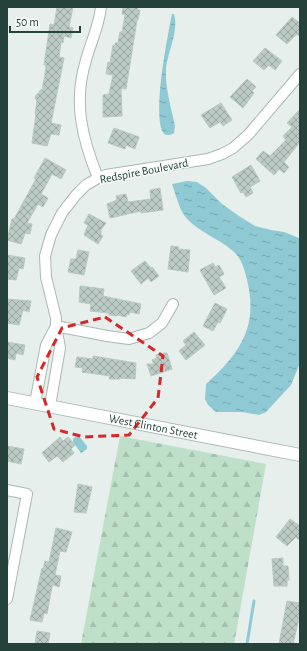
<svg xmlns="http://www.w3.org/2000/svg" width="307" height="651" font-family="'Alegreya Sans',sans-serif">
  <defs>
    <pattern id="forest-firs" width="22" height="20" patternUnits="userSpaceOnUse"><rect width="22" height="20" fill="#bfe0c8"/><path d="M5 1l3.5 6h-7zM16 11l3.5 6h-7z" fill="#a4c1ad"/></pattern>
    <pattern id="water-ripples" width="26" height="14" patternUnits="userSpaceOnUse"><rect width="26" height="14" fill="#8ec9d4"/><path d="M2 4q2-2 4 0t4 0M15 11q2-2 4 0t4 0" fill="none" stroke="#74a5ad"/></pattern>
    <pattern id="building-cross-hatch" width="8" height="8" patternUnits="userSpaceOnUse"><rect width="8" height="8" fill="#bbcac4"/><path d="M0 0l8 8M0 8l8-8" fill="none" stroke="#98a6a0"/></pattern>
  </defs>
  <rect width="100%" height="100%" fill="#e6efeb"/>
  <!-- forest -->
  <path fill="url(#forest-firs)" d="M120 436 266 464 234 644H81Z"/>
  <!-- water -->
  <path fill="url(#water-ripples)" d="M172 14H174C179 31 168 51 166 68 165 88 171 107 175 126L174 133C143 153 170 24 172 14Z
    M187 181 197 182 206 188 222 204 239 216 255 226 271 230 284 232 299 238 300 363 291 385 266 412 259 415 242 412H216L208 405 205 399 206 384C239 354 259 327 247 280 245 271 242 260 235 253 220 238 198 233 184 215 179 208 175 192 172 184Z
    M78 435 87 446V449L81 453 73 442V439Z"/>
  <g fill="none" stroke-linecap="round" stroke-linejoin="round">
    <!-- stream -->
    <path stroke="#8ec9d4" stroke-width="3" d="M247 644 254 601"/>
  </g>
  <!-- building -->
  <path fill="url(#building-cross-hatch)" stroke="#b8c9c2" d="M57 7H73L69 27 73 28 71 38 64 36 63 43 61 42 59 57 64 58 51 123 61 125 59 135 51 134 47 146 32 143 36 114H35L37 101 35 98 36 95 39 93 40 90H42L45 74 46 65H44L50 24 54 25Z
    M123 7H138L137 10H140L138 20H137L126 89 121 88 122 116 103 117V95L109 94 113 75 106 74 108 62 110 63 113 45 115 46V43H118L120 32H122L125 15 122 14Z
    M292 17 300 23V37L297 34 287 44 276 35Z
    M265 48 282 61 275 70 269 65 264 70 253 61Z
    M247 79 256 87 252 91 254 93 243 108 230 97Z
    M221 103 232 120 223 126 220 122 210 128 201 115Z
    M300 109V142L284 162 289 167 284 173 279 169 274 175 256 159 263 151 270 156 286 140 283 136 292 127 287 123Z
    M114 128 139 137 135 149 126 145 125 149 108 143Z
    M45 158 66 170 61 179 52 174 41 194 48 198 43 207 38 204 27 223 32 224 30 234 25 233 21 244 7 240 12 219H14L36 179 34 178Z
    M251 165 260 181 250 187 253 193 246 197 243 192 241 193 232 177Z
    M160 188 163 210 141 213V211L110 218 107 204 117 200 116 196 126 194 128 202 151 199 150 190Z
    M89 214 106 223 101 230V235L103 236 98 244 84 235 88 225 84 223Z
    M171 246 179 247 178 249 190 250 188 272 168 269Z
    M78 250 89 252 84 275 68 272 71 259H76Z
    M7 255 25 258 23 269 19 268 16 280 7 279Z
    M145 261 151 268 152 267 159 276 151 282 148 278 141 284 131 271Z
    M213 263 215 267 219 265 224 274 219 277 226 288 214 295 200 270Z
    M80 286 104 289 103 296 141 304 139 314 130 312 129 315 127 314 126 317 117 315V316L109 315V313L90 311 91 304 79 302Z
    M7 299 31 301 29 312 23 310 19 325 7 323Z
    M215 303 227 309 220 323 218 322 213 331 203 326Z
    M194 332 205 345 186 360 179 351 186 345 183 341Z
    M7 342 25 345 23 355 16 353 15 360 7 358Z
    M164 353H167L172 369 151 376 147 364H154L152 360 157 358 156 355Z
    M93 356 136 363 135 379 120 378V379H109L110 376 82 372 83 368 75 367 77 357 93 359Z
    M60 437 63 441 68 437 75 445 71 449 74 453 63 462 57 456 49 462 42 453Z
    M7 446 24 449 21 464 7 461Z
    M78 484 92 487 86 513 74 512Z
    M290 519 300 526V541L296 537 287 546 276 537Z
    M56 528 72 532 66 552 60 551 55 575 61 576 59 587 53 585 52 587 47 614 44 613 42 622 30 620 42 568 43 569 45 561 49 562Z
    M283 558V566H288L289 580H287V586H274L272 559Z
    M287 601 300 603V614L293 644H279Z
    M37 631 50 633 48 644H35Z"/>
  <g fill="none" stroke-linecap="round" stroke-linejoin="round">
    <!-- minor casing -->
    <g stroke="#a8b8b2" stroke-width="12">
      <path id="minor" d="M98 178C82 138 73 102 86 60 91 42 99 26 101 7
        M56 326 107 336 129 339 149 333 162 323 173 304
        M35 403 46 345 56 326
        M50 406 60 348 56 326V318L46 277 45 256 51 235 62 213 76 195 86 185 98 178 106 175 208 159 222 154 233 148 248 135 300 74
        M7 490 27 494 7 599"/>
    </g>
    <!-- tertiary casing -->
    <g stroke="#a8b8b2" stroke-width="14">
      <g id="tertiary">
        <path id="s1" d="M7 398 300 455"/>
      </g>
    </g>
    <!-- minor -->
    <use href="#minor" stroke="#fff" stroke-width="10"/>
    <!-- tertiary -->
    <use href="#tertiary" stroke="#fff" stroke-width="12"/>
  </g>
  <!-- marked area -->
  <path fill="none" stroke="#d62828" stroke-width="3" stroke-dasharray="8 5" stroke-linejoin="round" d="M105 317 163 356 158 398 129 435 84 437 54 429 37 377 62 328Z"/>
  <g text-anchor="middle" dominant-baseline="central" stroke-width="3" stroke-linejoin="round" paint-order="stroke">
    <!-- street labels -->
    <g font-size="12" fill="#24423a" stroke="#f7fbf9">
      <text transform="translate(144 171) rotate(-11)">Redspire Boulevard</text>
      <text stroke="none"><textPath href="#s1" startOffset="149">West Clinton Street</textPath></text>
    </g>
  </g>
  <!-- border -->
  <rect width="307" height="651" fill="none" stroke="#24423a" stroke-width="16"/>
  <!-- scale -->
  <path d="M10 26v6h70v-6" fill="none" stroke="#24423a" stroke-width="2"/>
  <text x="16" y="26" font-size="12" fill="#24423a" stroke="#f7fbf9" stroke-width="3" paint-order="stroke">50 m</text>
</svg>
